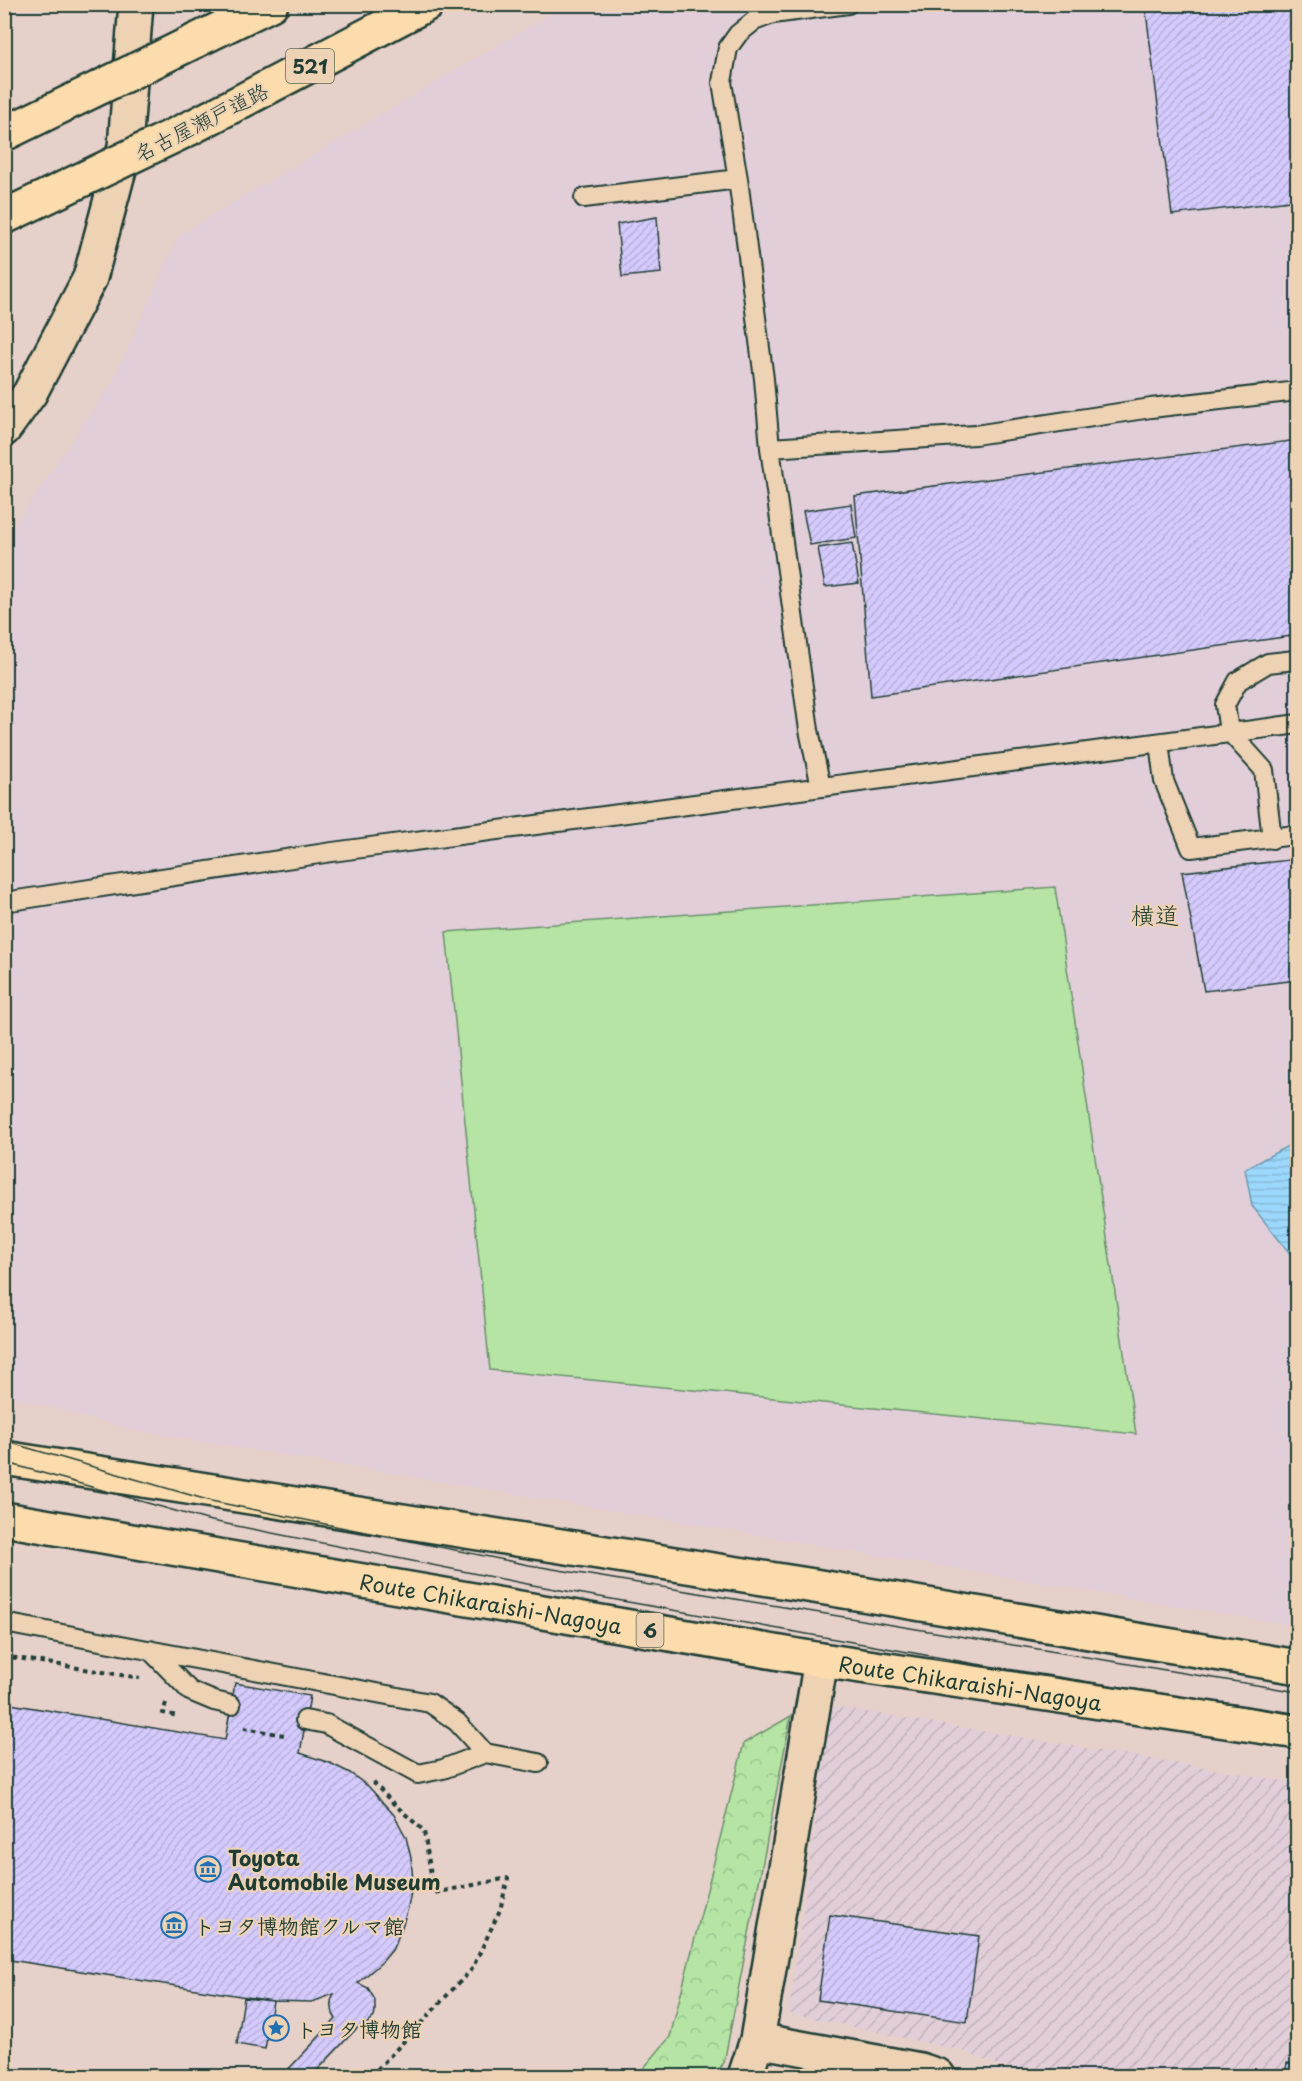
<svg xmlns="http://www.w3.org/2000/svg" width="1302" height="2081" font-family="'Playpen Sans','Klee One',sans-serif">
  <defs>
    <pattern id="industrial-furrows" width="10" height="10" patternUnits="userSpaceOnUse" patternTransform="scale(1.5)"><rect width="10" height="10" fill="#e1ced9"/><path d="M-1 1l2-2M0 10L10 0M9 11l2-2" fill="none" stroke="#c1b2bb"/></pattern>
    <pattern id="forest-crowns" width="20" height="18" patternUnits="userSpaceOnUse" patternTransform="scale(1.5)"><rect width="20" height="18" fill="#b5e4a4"/><path d="M2 6a3 3 0 1 1 6 0M12 15a3 3 0 1 1 6 0" fill="none" stroke="#9bc48e"/></pattern>
    <pattern id="water-rules" width="6" height="5" patternUnits="userSpaceOnUse" patternTransform="scale(1.5)"><rect width="6" height="5" fill="#9cd7fc"/><path d="M0 2.5h6" fill="none" stroke="#86b9d9"/></pattern>
    <pattern id="building-hatch" width="6" height="6" patternUnits="userSpaceOnUse" patternTransform="scale(1.5)"><rect width="6" height="6" fill="#d4cafc"/><path d="M-1 1l2-2M0 6l6-6M5 7l2-2" fill="none" stroke="#b6aed9"/></pattern>
  </defs>
  <rect width="100%" height="100%" fill="#e6d0ca"/>
  <filter id="ink" filterUnits="userSpaceOnUse"><feTurbulence type="fractalNoise" baseFrequency=".0167" numOctaves="2"/><feDisplacementMap in="SourceGraphic" scale="12" xChannelSelector="R" yChannelSelector="G"/><feConvolveMatrix kernelMatrix="1 2 1 2 8 2 1 2 1" color-interpolation-filters="sRGB"/></filter>
  <g filter="url(#ink)">
    <!-- built -->
    <path fill="#e1ced9" d="M566 5H1297V1626L134 1430 5 1395V539L111 384 179 235Z"/>
    <!-- industrial -->
    <path fill="url(#industrial-furrows)" d="M831 1706 1297 1783V2076H1026L960 2050 789 2013Z"/>
    <!-- grass -->
    <path fill="#b5e4a4" stroke="#6a906c" stroke-width="1.5" d="M1055 887 1136 1434 490 1370 446 932Z"/>
    <!-- forest -->
    <path fill="url(#forest-crowns)" stroke="#6a906c" stroke-width="1.5" d="M791 1716 724 2063 712 2076H637L670 2037 744 1743Z"/>
    <!-- water -->
    <path fill="url(#water-rules)" stroke="#6a99ac" stroke-width="1.5" d="M1297 1141V1262L1252 1206 1245 1169Z"/>
    <!-- building -->
    <path fill="url(#building-hatch)" stroke="#1f3d34" stroke-width="1.5" d="M1145 4H1298V200L1172 215Z
      M657 217 661 273 622 277 617 224Z
      M1298 440V635L871 696 855 496Z
      M851 504 856 538 810 545 803 511Z
      M852 543 859 583 825 587 818 548Z
      M1298 859V980L1204 991 1182 872Z
      M235 1683 310 1696 300 1753 330 1763 350 1773 369 1787 394 1815 406 1837 411 1858 413 1881 408 1908 400 1933 392 1950 382 1962 358 1983 368 1988 375 2000V2012L374 2017 364 2026 357 2028 312 2076H282L336 2019 333 2014 331 2001 334 1994 312 2002 273 2001 4 1959V1703L225 1740Z
      M830 1915 979 1936 967 2022 818 2000Z
      M244 1998 273 2001 265 2049 237 2044Z
      M1287 2063 1298 2065V2076H1285Z
      M1217 2070 1254 2076H1215Z"/>
    <g fill="none" stroke-linecap="round" stroke-linejoin="round">
      <!-- service casing -->
      <g stroke="#1f3d34" stroke-width="22">
        <path id="service" d="M584 198 738 179
          M770 448 975 435 1151 408 1298 391
          M1159 743 1164 781 1191 848 1295 835
          M821 787 809 730 770 448 764 379 738 179 722 82 728 48 738 34 754 21 773 14 848 4
          M1272 839 1264 770 1229 731 1225 705 1238 681 1268 663 1295 660 1298 662
          M4 902 332 852 1298 724
          M4 1623 430 1703 457 1722 485 1753 538 1763
          M150 1650 190 1691 214 1701 231 1705
          M305 1720 326 1724 418 1774 443 1769 485 1753"/>
      </g>
      <!-- minor casing -->
      <g stroke="#1f3d34" stroke-width="38">
        <path id="minor" d="M745 2076 757 2040 821 1660"/>
      </g>
      <!-- tertiary casing -->
      <g stroke="#1f3d34" stroke-width="38">
        <path id="tertiary" d="M757 2040 920 2070 938 2076"/>
      </g>
      <!-- secondary casing -->
      <g stroke="#1f3d34" stroke-width="38">
        <path id="secondary" d="M4 429 30 393 90 278 125 147 136 4"/>
      </g>
      <!-- primary casing -->
      <g stroke="#1f3d34" stroke-width="38">
        <g id="primary">
          <path d="M4 1458 814 1586 1298 1667"/>
          <path id="s1" d="M4 1519 821 1660 1298 1732"/>
        </g>
      </g>
      <!-- motorway casing -->
      <g stroke="#1f3d34" stroke-width="38">
        <path id="motorway" d="M195 41 271 4
          M192 127 427 4"/>
      </g>
      <!-- path -->
      <path stroke="#1f3d34" stroke-width="4" stroke-dasharray="4.5 4.5" stroke-linecap="butt" d="M4 1656 140 1678
        M166 1703 163 1713 178 1716
        M244 1728 284 1735
        M371 2076 472 1969 500 1910 508 1878 434 1893 424 1831 393 1803 371 1780"/>
      <!-- service -->
      <use href="#service" stroke="#edd2b4" stroke-width="18"/>
      <!-- minor -->
      <use href="#minor" stroke="#edd2b4" stroke-width="33"/>
      <!-- tertiary -->
      <use href="#tertiary" stroke="#edd2b4" stroke-width="33"/>
      <!-- secondary -->
      <use href="#secondary" stroke="#edd2b4" stroke-width="33"/>
      <!-- primary -->
      <use href="#primary" stroke="#fcdcac" stroke-width="33"/>
      <!-- motorway -->
      <use href="#motorway" stroke="#fcdcac" stroke-width="33"/>
      <!-- tram -->
      <path stroke="#1f3d34" stroke-width="1.5" d="M4 1441 211 1501 529 1565 1298 1692
        M4 1462 207 1520 527 1584 970 1663 1298 1715"/>
      <!-- motorway-bridge casing -->
      <g stroke="#1f3d34" stroke-width="38" stroke-linecap="butt">
        <path id="motorway-bridge" d="M4 134 195 41
          M4 217 192 127"/>
      </g>
      <!-- motorway-bridge -->
      <use href="#motorway-bridge" stroke="#fcdcac" stroke-width="33"/>
    </g>
  </g>
  <!-- icons -->
  <defs>
    <g id="museum-ring" transform="scale(1.35)"><circle r="9.5" fill="#edd2b4" stroke="#1f6fb2" stroke-width="1.5"/><path d="M0-6L6-3V-2H-6V-3ZM-5-1h2V3h-2ZM-1-1h2V3h-2ZM3-1h2V3H3ZM-6 4H6V6H-6Z" fill="#1f6fb2"/></g>
    <g id="sight-ring" transform="scale(1.35)"><circle r="9.5" fill="#edd2b4" stroke="#1f6fb2" stroke-width="1.5"/><path d="M0-6L1.8-2.2L6-1.7L2.9 1.2L3.7 5.4L0 3.3L-3.7 5.4L-2.9 1.2L-6-1.7L-1.8-2.2Z" fill="#1f6fb2"/></g>
  </defs>
  <g fill-rule="evenodd">
    <use href="#museum-ring" x="208" y="1869"/>
    <use href="#museum-ring" x="174" y="1925"/>
    <use href="#sight-ring" x="276" y="2028"/>
  </g>
  <g text-anchor="middle" dominant-baseline="central" stroke-width="4.5" stroke-linejoin="round" paint-order="stroke">
    <!-- shield labels -->
    <g fill="#edd2b4" stroke="#5d6a5a" stroke-width="1.5">
      <rect x="286" y="49" width="48" height="34" rx="4.5"/>
      <rect x="636.5" y="1613" width="27" height="34" rx="4.5"/>
    </g>
    <g font-size="20" font-weight="bold" fill="#1f3d34">
      <text x="310" y="66">521</text>
      <text x="650" y="1630">6</text>
    </g>
    <!-- street labels -->
    <g font-size="21" fill="#1f3d34" stroke="#edd2b4">
      <text transform="translate(201 121) rotate(-27)">名古屋瀬戸道路</text>
      <text stroke="none"><textPath href="#s1" startOffset="494">Route Chikaraishi-Nagoya</textPath></text>
      <text stroke="none"><textPath href="#s1" startOffset="980">Route Chikaraishi-Nagoya</textPath></text>
    </g>
    <!-- poi labels -->
    <g font-size="21" font-weight="bold" fill="#1f3d34" stroke="#edd2b4" text-anchor="start">
      <text x="228" y="1857">Toyota<tspan x="228" dy="24">Automobile Museum</tspan></text>
      <text x="194" y="1925">トヨタ博物館クルマ館</text>
      <text x="296" y="2028">トヨタ博物館</text>
    </g>
    <!-- quarter labels -->
    <g font-size="24" fill="#1f3d34" stroke="#edd2b4">
      <text x="1155" y="914">横道</text>
    </g>
  </g>
  <!-- margin -->
  <rect width="1302" height="2081" fill="none" stroke="#edd2b4" stroke-width="24"/>
  <rect x="12" y="12" width="1278" height="2057" fill="none" stroke="#1f3d34" stroke-width="2" filter="url(#ink)"/>
</svg>
